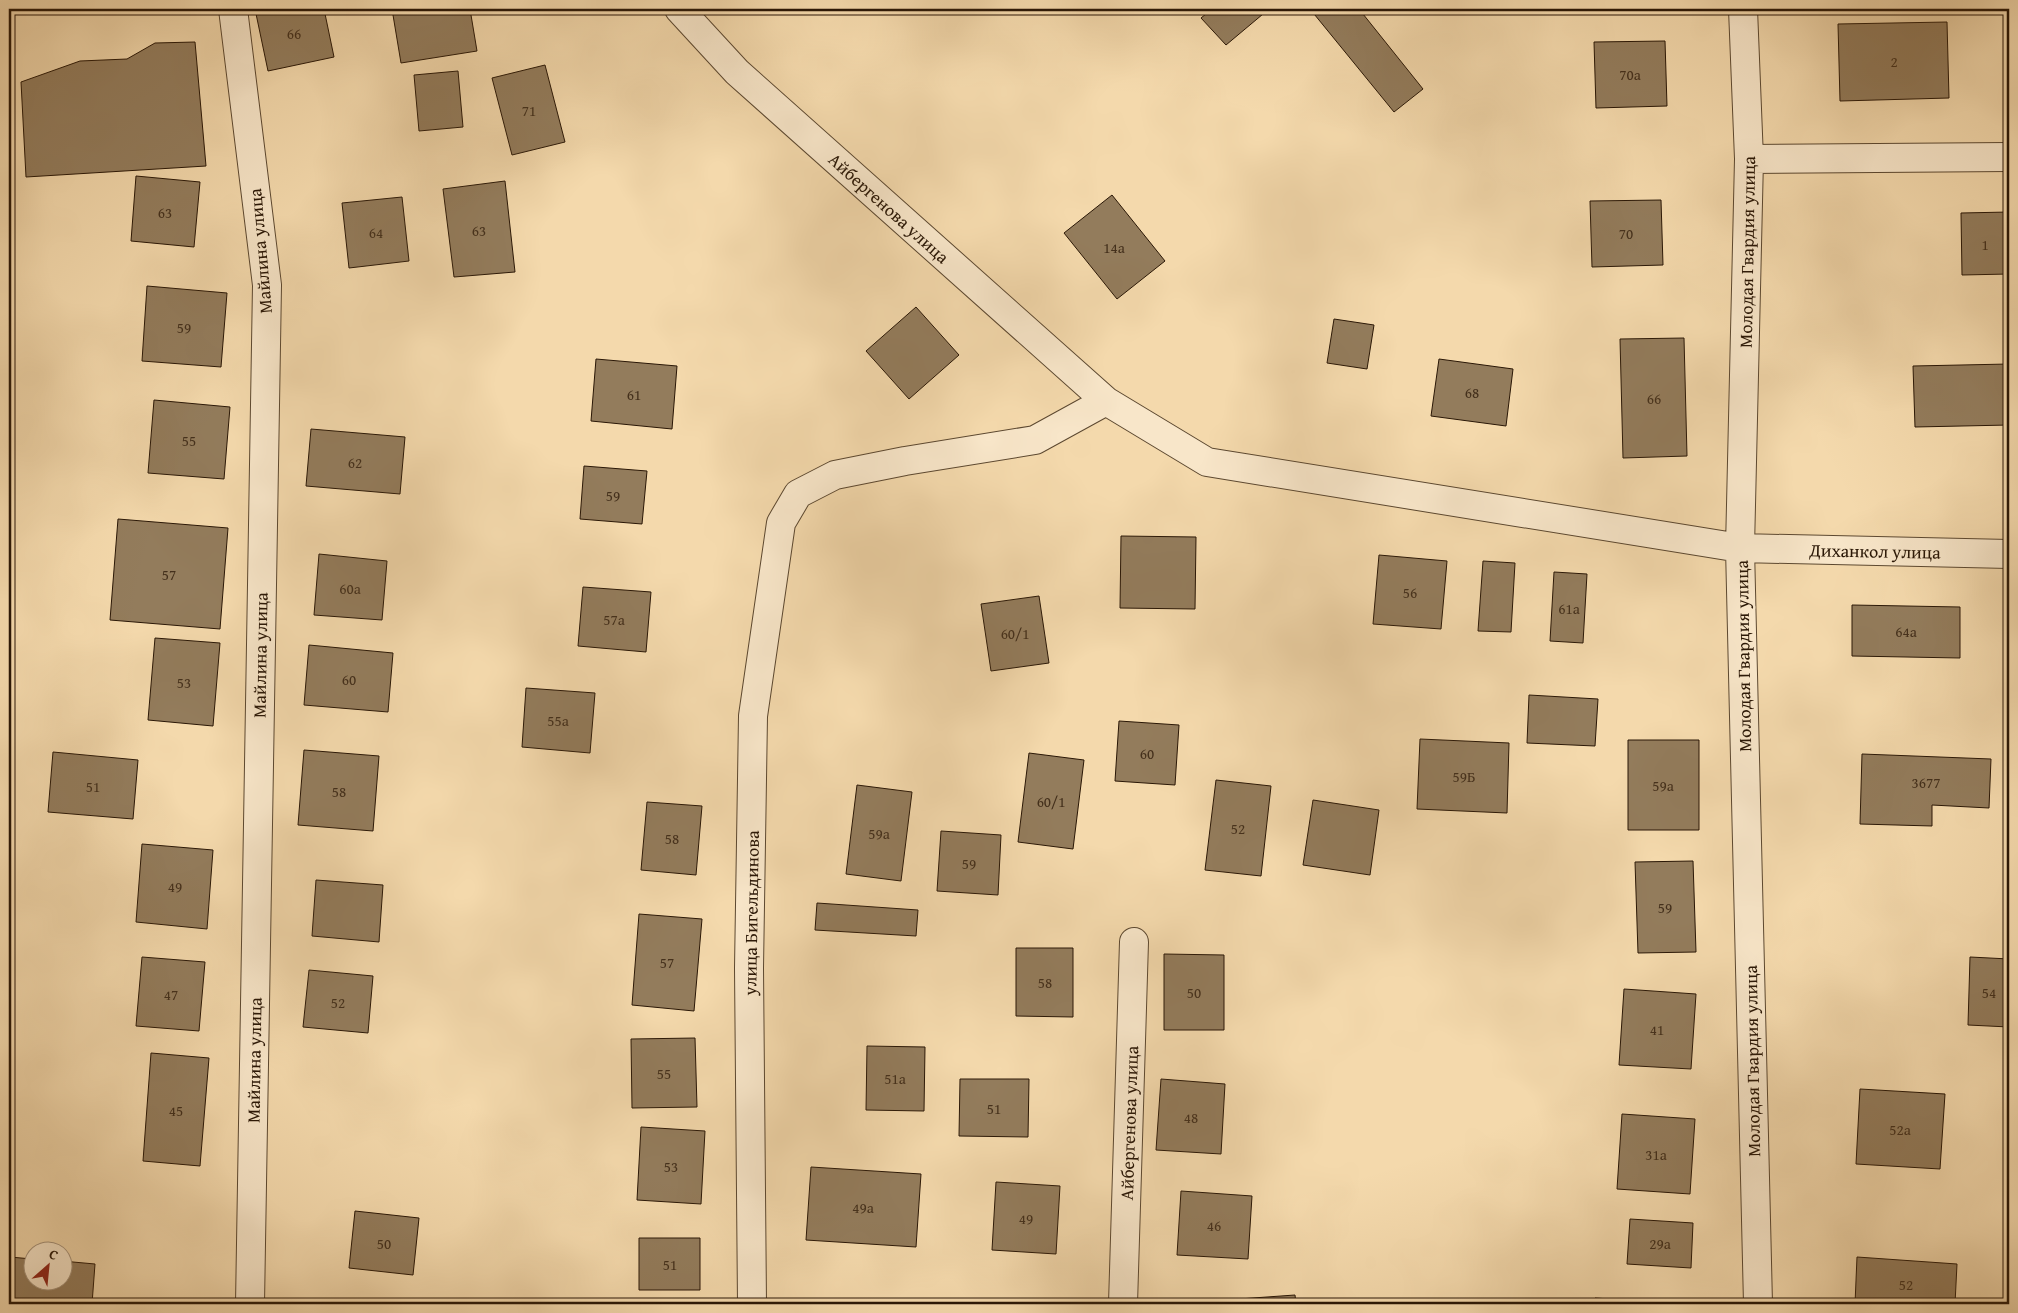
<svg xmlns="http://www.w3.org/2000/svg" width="2018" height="1313" font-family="'Gentium Book Plus',serif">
  <rect width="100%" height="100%" fill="#f4d9ac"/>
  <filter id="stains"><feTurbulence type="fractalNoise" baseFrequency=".004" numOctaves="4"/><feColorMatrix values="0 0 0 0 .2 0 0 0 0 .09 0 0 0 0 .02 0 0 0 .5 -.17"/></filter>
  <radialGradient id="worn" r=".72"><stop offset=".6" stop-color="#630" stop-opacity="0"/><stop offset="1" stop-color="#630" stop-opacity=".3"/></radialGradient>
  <!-- building -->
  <path fill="#937c5c" stroke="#2a1706" d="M255 9H324L334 57 268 71Z
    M392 9H470L477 51 401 63Z
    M1212 9H1269L1226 45 1201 18Z
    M1310 9H1359L1423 89 1394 112Z
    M1947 22 1949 98 1840 101 1838 24Z
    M1665 41 1667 106 1596 108 1594 42Z
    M195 42 206 166 26 177 21 82 80 61 127 59 155 43Z
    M545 65 565 142 512 155 492 78Z
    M458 71 463 127 419 131 414 75Z
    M136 176 200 182 194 247 131 241Z
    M505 181 515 272 454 277 443 189Z
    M1112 195 1165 261 1117 299 1064 233Z
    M402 197 409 261 349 268 342 203Z
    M1661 200 1663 265 1592 267 1590 201Z
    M2009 212V274L1962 275 1961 213Z
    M147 286 227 293 221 367 142 361Z
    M916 307 959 355 909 399 866 351Z
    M1334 319 1374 325 1367 369 1327 363Z
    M1684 338 1687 456 1623 458 1620 339Z
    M596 359 677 366 672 429 591 421Z
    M1439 359 1513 369 1506 426 1431 416Z
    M2009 364V425L1915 427 1913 366Z
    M154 400 230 407 224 479 148 473Z
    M311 429 405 437 400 494 306 486Z
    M584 466 647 471 642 524 580 519Z
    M118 519 228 528 220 629 110 620Z
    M1121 536 1196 537 1195 609 1120 608Z
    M319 554 387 561 382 620 314 615Z
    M1379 555 1447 561 1441 629 1373 624Z
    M1483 561 1515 563 1511 632 1478 631Z
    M1554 572 1587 574 1583 643 1550 641Z
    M583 587 651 592 646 652 578 646Z
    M1039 596 1049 663 991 671 981 604Z
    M1852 605 1960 607V658L1852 656Z
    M155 638 220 643 213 726 148 720Z
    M309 645 393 653 388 712 304 705Z
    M526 688 595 693 590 753 522 747Z
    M1529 695 1598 699 1595 746 1527 743Z
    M1119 721 1179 725 1175 785 1115 781Z
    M1420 739 1509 743 1507 813 1417 809Z
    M1628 740H1699V830H1628Z
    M304 750 379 756 373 831 298 825Z
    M53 752 138 760 133 819 48 812Z
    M1029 753 1084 760 1073 849 1018 842Z
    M1862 754 1991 759 1989 808 1932 805V826L1860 824Z
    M1216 780 1271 786 1261 876 1205 870Z
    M857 785 912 792 901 881 846 874Z
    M1313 800 1379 810 1370 875 1303 865Z
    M647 802 702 806 696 875 641 870Z
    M941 831 1001 835 998 895 937 891Z
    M142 844 213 850 207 929 136 922Z
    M1693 861 1696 952 1638 953 1635 862Z
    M316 880 383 885 379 942 312 936Z
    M817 903 918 910 916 936 815 930Z
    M639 914 702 919 694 1011 632 1005Z
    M1016 948H1073V1017L1016 1016Z
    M1164 954 1224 955V1030H1164Z
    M142 957 205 962 199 1031 136 1026Z
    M1970 957 2009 959V1027L1968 1025Z
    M309 970 373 976 368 1033 303 1027Z
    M1624 989 1696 994 1691 1069 1619 1065Z
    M695 1038 697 1107 632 1108 631 1039Z
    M867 1046 925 1047 924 1111 866 1110Z
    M151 1053 209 1058 200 1166 143 1161Z
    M960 1079H1029L1028 1137 959 1136Z
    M1161 1079 1225 1084 1221 1154 1156 1150Z
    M1860 1089 1945 1094 1940 1169 1856 1164Z
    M1622 1114 1695 1119 1690 1194 1617 1189Z
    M641 1127 705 1131 701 1204 637 1200Z
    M811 1167 921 1174 916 1247 806 1240Z
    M996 1182 1060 1186 1056 1254 992 1250Z
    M1181 1191 1252 1196 1248 1259 1177 1255Z
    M355 1211 419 1218 413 1275 349 1268Z
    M1630 1219 1693 1223 1691 1268 1627 1264Z
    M639 1238H700V1290H639Z
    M10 1257 32 1259V1280H62V1261L95 1264 92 1304H9Z
    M1857 1257 1957 1264 1955 1304H1855Z
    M1295 1295 1296 1304H1240L1239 1299Z
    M1595 1298 1671 1303V1304H1594Z
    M967 1300 1042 1304H966Z"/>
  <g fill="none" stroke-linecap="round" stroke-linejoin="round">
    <!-- minor casing -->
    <g stroke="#5c4830" stroke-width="30">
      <path id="minor" d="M233 9 267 285 250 1304
        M679 9 737 72 1106 401
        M1743 9 1749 159 1740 548 1758 1304
        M1749 159 2009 157
        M752 1304 749 968 753 716 781 523 798 494 835 475 905 461 1035 440 1106 401 1207 462 1740 548 2009 554
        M1123 1304 1134 942"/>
    </g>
    <!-- minor -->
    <use href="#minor" stroke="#f8e6c9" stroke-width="28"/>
  </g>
  <g text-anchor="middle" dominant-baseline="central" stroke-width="4.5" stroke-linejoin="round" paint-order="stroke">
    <!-- number labels -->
    <g font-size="15" fill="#44301c">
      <text x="294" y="33">66</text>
      <text x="1894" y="61">2</text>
      <text x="1630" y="74">70а</text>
      <text x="529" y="110">71</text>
      <text x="165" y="212">63</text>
      <text x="479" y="230">63</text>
      <text x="376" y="232">64</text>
      <text x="1626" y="233">70</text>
      <text x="1985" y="244">1</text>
      <text x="1114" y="247">14а</text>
      <text x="184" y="327">59</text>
      <text x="1472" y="392">68</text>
      <text x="634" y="394">61</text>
      <text x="1654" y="398">66</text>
      <text x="189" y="440">55</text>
      <text x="355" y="462">62</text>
      <text x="613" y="495">59</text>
      <text x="169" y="574">57</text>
      <text x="350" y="588">60а</text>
      <text x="1410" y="592">56</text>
      <text x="1569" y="608">61а</text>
      <text x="614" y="619">57а</text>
      <text x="1906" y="631">64а</text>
      <text x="1015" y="633">60/1</text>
      <text x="349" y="679">60</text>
      <text x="184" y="682">53</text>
      <text x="558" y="720">55а</text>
      <text x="1147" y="753">60</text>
      <text x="1464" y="776">59Б</text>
      <text x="1926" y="782">3677</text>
      <text x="1663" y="785">59а</text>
      <text x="93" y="786">51</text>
      <text x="339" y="791">58</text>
      <text x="1051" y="801">60/1</text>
      <text x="1238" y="828">52</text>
      <text x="879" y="833">59а</text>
      <text x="672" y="838">58</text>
      <text x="969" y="863">59</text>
      <text x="175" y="886">49</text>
      <text x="1665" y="907">59</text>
      <text x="667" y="962">57</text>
      <text x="1045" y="982">58</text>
      <text x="1194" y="992">50</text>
      <text x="1989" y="992">54</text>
      <text x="171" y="994">47</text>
      <text x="338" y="1002">52</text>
      <text x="1657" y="1029">41</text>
      <text x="664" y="1073">55</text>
      <text x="895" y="1078">51а</text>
      <text x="994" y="1108">51</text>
      <text x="176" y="1110">45</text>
      <text x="1191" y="1117">48</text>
      <text x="1900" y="1129">52а</text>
      <text x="1656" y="1154">31а</text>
      <text x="671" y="1166">53</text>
      <text x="863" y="1207">49а</text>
      <text x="1026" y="1218">49</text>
      <text x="1214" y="1225">46</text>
      <text x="384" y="1243">50</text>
      <text x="1660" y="1243">29а</text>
      <text x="670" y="1264">51</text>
      <text x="1906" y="1284">52</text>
    </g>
    <!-- street labels -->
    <g font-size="18" fill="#2a1706" stroke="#f8e6c9">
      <text transform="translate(889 208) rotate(42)">Айбергенова улица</text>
      <text transform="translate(260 251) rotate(-95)">Майлина улица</text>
      <text transform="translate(1747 252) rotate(-89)">Молодая Гвардия улица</text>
      <text transform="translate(1875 551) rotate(1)">Диханкол улица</text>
      <text transform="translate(260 655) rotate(-89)">Майлина улица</text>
      <text transform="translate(1743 656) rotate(-91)">Молодая Гвардия улица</text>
      <text transform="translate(751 913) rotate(-89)">улица Бигельдинова</text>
      <text transform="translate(254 1060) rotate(-89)">Майлина улица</text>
      <text transform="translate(1752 1061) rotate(-91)">Молодая Гвардия улица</text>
      <text transform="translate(1129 1123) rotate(-88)">Айбергенова улица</text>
    </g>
  </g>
  <!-- margin -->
  <rect width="2018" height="1313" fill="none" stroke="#f4d9ac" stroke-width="30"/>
  <rect x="10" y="10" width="1998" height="1293" fill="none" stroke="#2a1706" stroke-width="2.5"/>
  <rect x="15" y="15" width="1988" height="1283" fill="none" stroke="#2a1706"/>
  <!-- north arrow -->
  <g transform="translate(48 1266) rotate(27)"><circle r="24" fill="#f8e6c9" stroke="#a6937b"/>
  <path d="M0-4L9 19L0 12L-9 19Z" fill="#8f2418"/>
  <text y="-8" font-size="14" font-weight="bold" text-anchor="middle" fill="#2a1706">С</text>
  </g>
  <rect width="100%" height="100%" filter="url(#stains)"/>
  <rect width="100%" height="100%" fill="url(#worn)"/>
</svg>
